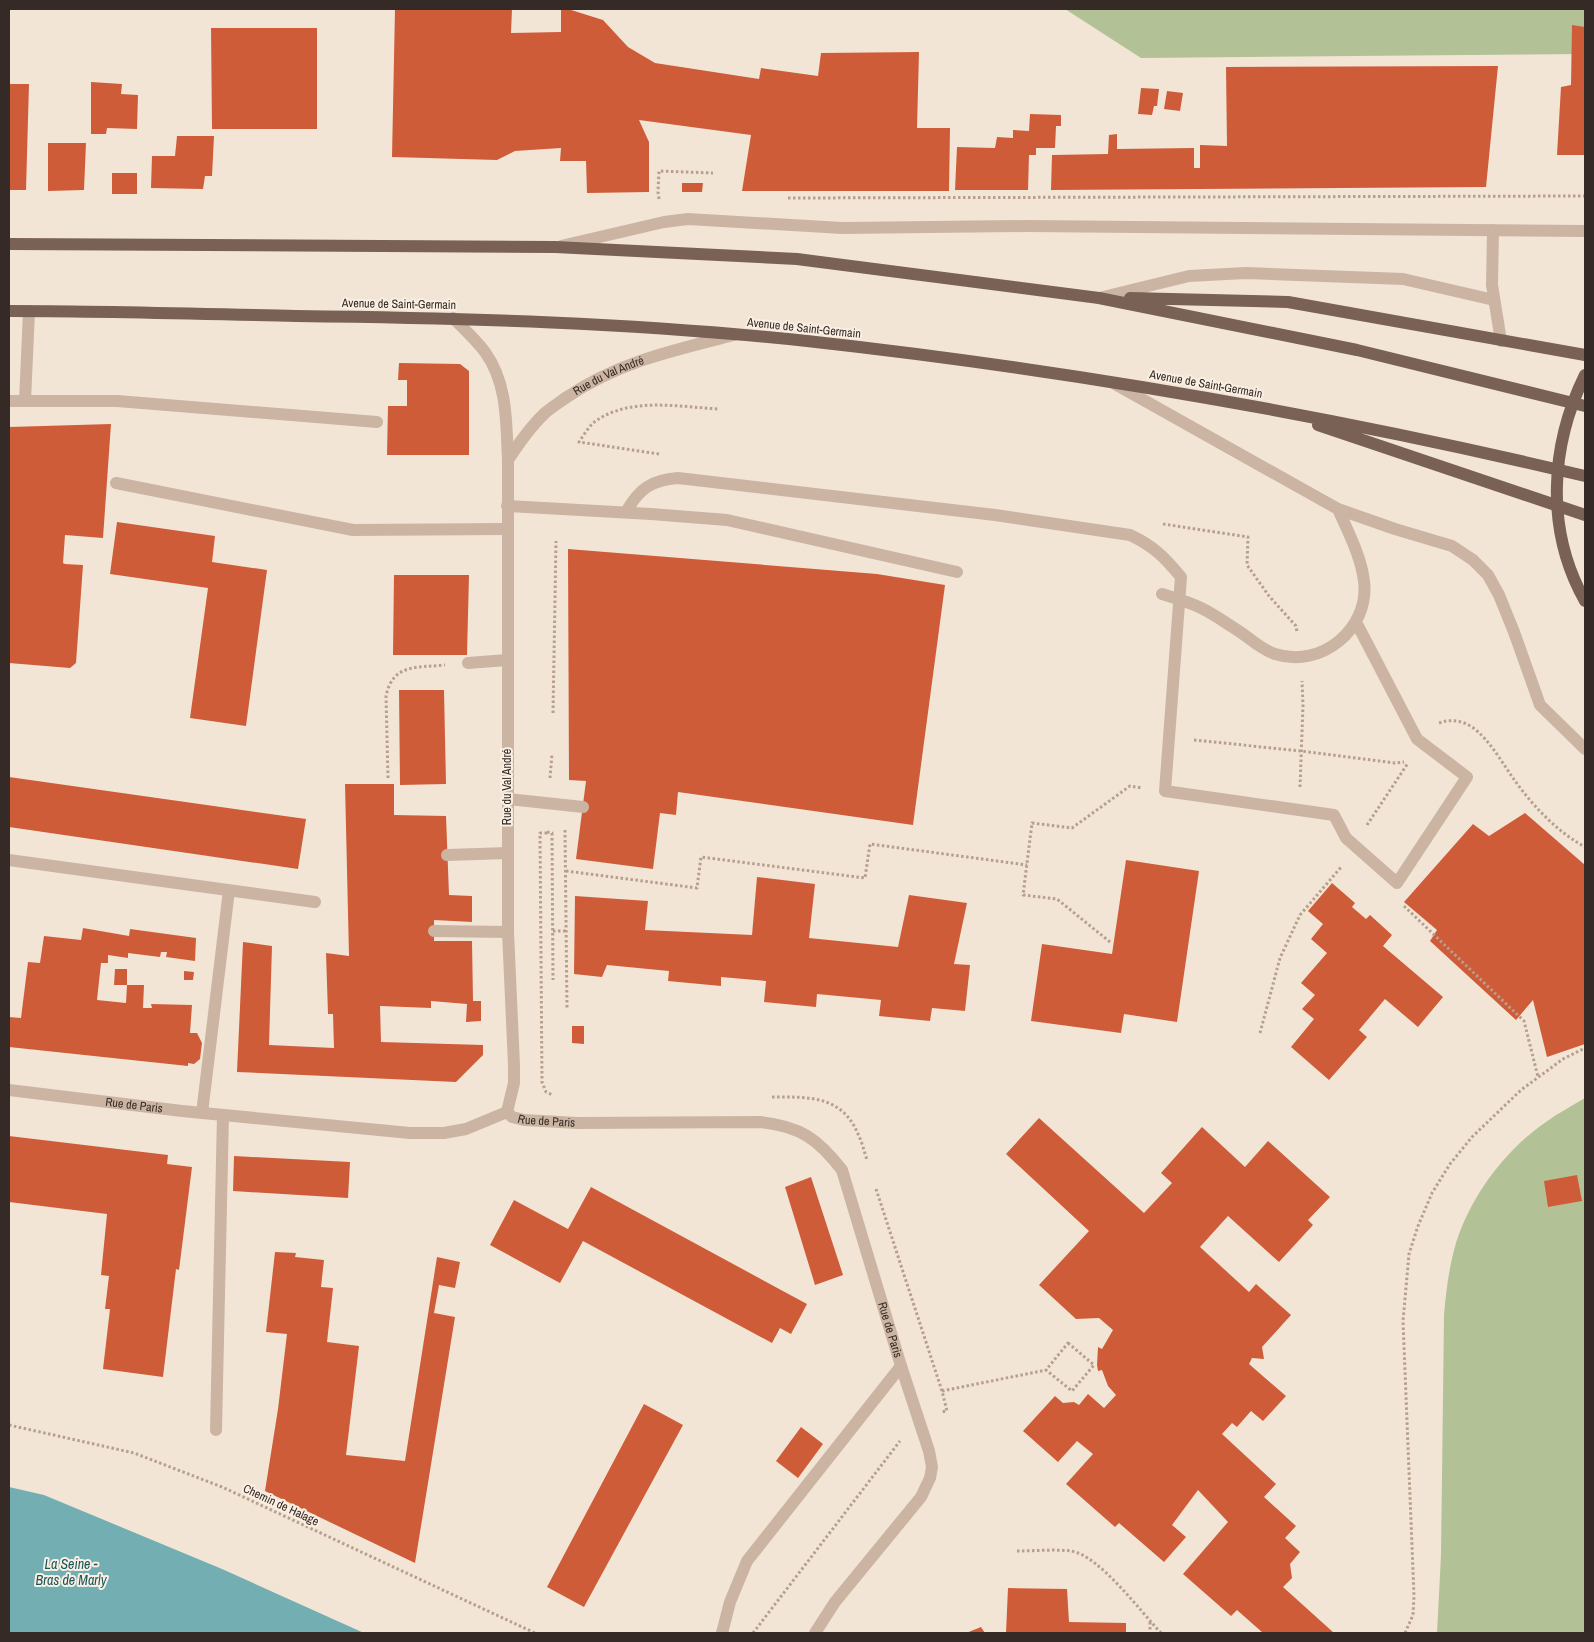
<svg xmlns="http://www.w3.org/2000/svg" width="1594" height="1642" font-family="'Archivo Narrow',sans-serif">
  <rect width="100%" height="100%" fill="#f3e5d6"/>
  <!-- green -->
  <path fill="#b3c296" d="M1065 9H1585V54L1141 58Z
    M1585 1098V1633H1437L1441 1555 1444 1315C1446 1291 1449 1267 1456 1243 1471 1196 1505 1150 1546 1122 1558 1113 1572 1106 1585 1098Z"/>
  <!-- water -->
  <path fill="#73afb2" d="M9 1487 44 1495 222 1569 364 1633H9Z"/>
  <!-- building -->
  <path fill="#cf5c38" d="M395 9H512L511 33 561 32V9H568L603 20 628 47 655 63 759 79 761 68 818 76 821 53 919 52 917 128H950L949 191H742L751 135 639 120 649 142V192L587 193 586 161H560L561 148 515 151 497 160 392 157Z
    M1572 25 1585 27V155H1557L1561 87 1571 85Z
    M211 28H317V129H212Z
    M1498 66 1486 187 1051 190 1052 155 1108 154 1109 135 1117 134V149L1194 148V168H1200V145L1227 146 1226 67Z
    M91 82 122 84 121 94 138 95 137 129 107 128 106 134H91Z
    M9 84H29L26 190H9Z
    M1141 88 1159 89 1157 106H1154L1152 115 1138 114Z
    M1167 91 1183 93 1180 111 1164 109Z
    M1030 114 1061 115V126H1056L1055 148H1036V155H1029L1028 190H955L957 147 995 148 997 137 1013 138V130L1029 131Z
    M177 136H214L212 176H205L203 189 151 188 152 156H175Z
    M48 143H86L84 190 48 191Z
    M112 173H137V194H112Z
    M682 183H703L702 192H682Z
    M399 363 460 364 469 371V455H387L388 406H407V380H398Z
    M111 424 103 538 65 535 63 563 65 564 83 565 76 663 70 668 9 663V427Z
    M117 522 215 536 212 562 267 570 246 726 190 718 208 588 110 574Z
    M568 549 877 574 945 585 913 825 678 792 676 815 660 813 653 869 576 859 586 781 569 780Z
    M394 575H469L467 655H393Z
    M399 690H444L446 784 400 785Z
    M9 777 306 819 298 869 9 827Z
    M345 784H394V815L446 816 449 895 472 896V922L434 920V941H472L473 1001H481V1021L466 1022 467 1004 431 1001V1008L380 1006 381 1042 483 1045V1055L456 1082 237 1072 243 942 272 946 269 1045 334 1048 333 1014H328L326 953 349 956Z
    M1525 813 1585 865V1044L1547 1057 1533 1000 1516 1020 1430 941 1437 930 1404 902 1473 824 1489 836Z
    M1126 860 1199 871 1177 1022 1124 1014 1121 1033 1031 1021 1042 944 1112 954Z
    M757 877 815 884 809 938 898 947 909 895 967 903 954 964 970 965 965 1011 932 1008 930 1021 879 1016 881 1000 817 994 816 1007 764 1002 766 981 721 977V986L668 981 669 971 607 965 602 977 574 974 575 896 648 901 645 930 752 935Z
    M1332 883 1355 903 1352 907 1366 919 1370 915 1392 935 1383 946 1443 997 1418 1027 1385 999 1359 1030 1367 1037 1329 1080 1291 1047 1314 1019 1302 1009 1315 995 1301 983 1327 953 1311 939 1323 924 1308 911Z
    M83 928 129 936 130 929 196 938 195 961 166 957 167 952H161L160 957 128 953V958L108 955V963H101L97 1000 126 1003 127 985H114L115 969H127V985H144L143 1008H152L151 1004 192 1005 190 1033H197L202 1043 200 1059 194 1064 188 1063V1066L9 1047V1017L21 1018 28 962 40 963 44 936 81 940Z
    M184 971 194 972 193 980H184Z
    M572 1026H584V1044L572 1043Z
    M1039 1118 1144 1213 1172 1183 1161 1173 1202 1127 1245 1167 1268 1141 1330 1197 1308 1220 1313 1225 1279 1262 1228 1216 1200 1247 1249 1292 1256 1284 1291 1315 1262 1347 1264 1359 1252 1358 1249 1364 1286 1396 1263 1421 1251 1411 1237 1427 1232 1423 1222 1434 1276 1484 1264 1497 1296 1526 1285 1538 1300 1552 1290 1564 1292 1578 1283 1587 1334 1633H1263L1237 1610 1231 1616 1183 1574 1228 1522 1198 1490 1172 1525 1186 1537 1164 1562 1119 1523 1115 1527 1066 1484 1093 1454 1077 1441 1058 1462 1023 1431 1055 1396 1063 1403 1074 1402 1079 1405 1088 1394 1104 1408 1116 1395 1108 1386 1102 1370 1098 1371 1097 1365 1098 1347 1102 1349 1113 1330 1099 1318 1076 1319 1039 1285 1089 1231 1006 1154Z
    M9 1136 168 1155 167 1164 192 1167 179 1270 176 1269 163 1377 103 1369 110 1309H105L109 1276 101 1275 107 1214 9 1202Z
    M234 1156 350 1162 348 1198 233 1191Z
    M1577 1175 1582 1201 1548 1207 1544 1181Z
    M811 1177 843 1275 815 1285 785 1187Z
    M591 1187 807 1304 791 1334 780 1328 772 1343 583 1241 560 1283 490 1245 514 1200 568 1229Z
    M275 1252 296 1253 295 1257 324 1260 321 1287 333 1288 327 1342 359 1346 346 1455 405 1461 437 1257 460 1262 455 1288 439 1285 434 1313 455 1317 415 1563 265 1491 278 1409 287 1334 266 1332Z
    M644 1404 683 1425 584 1607 547 1587Z
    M801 1427 823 1444 798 1478 776 1461Z
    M1008 1588 1067 1589 1069 1622 1126 1623V1633H1006Z
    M981 1627 985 1633H966Z"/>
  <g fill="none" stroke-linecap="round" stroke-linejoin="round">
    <!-- path -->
    <path stroke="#b79f8c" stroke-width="3" stroke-dasharray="2.5 2.5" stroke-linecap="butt" d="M788 198 1585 196
      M659 199 658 192 659 171 713 173
      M659 454 579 442C583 436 588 428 593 423 628 396 679 407 719 409
      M1163 524 1248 537 1247 565 1269 596 1296 626 1297 632
      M553 713 556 541
      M1439 723C1450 719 1461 720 1472 727 1489 739 1501 761 1513 778 1532 805 1556 831 1585 847
      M1194 740 1301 751 1395 763 1404 762
      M388 778 386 696C393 663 417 668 445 665
      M550 778 552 754
      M1300 787 1303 705 1302 681
      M1367 825 1408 763
      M565 830 567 1009
      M547 832 552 833 553 980
      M547 833H540L542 1082 546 1092 553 1095
      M566 871 697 888 701 857 865 878 870 844 1027 865
      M1404 906 1524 1021 1538 1077
      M553 931H566
      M1110 942 1057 899 1023 895 1032 823 1072 828 1130 786 1142 788
      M1260 1033 1280 958 1300 915 1342 866
      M772 1097C808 1097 842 1095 858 1134 862 1142 864 1151 867 1160
      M876 1189 942 1391 947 1411 941 1412
      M1068 1343 1094 1365 1072 1391 1046 1370Z
      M942 1391 1046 1370
      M9 1425 134 1453 222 1487 535 1633
      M1017 1551C1035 1551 1054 1549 1071 1551 1099 1555 1141 1612 1161 1633
      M1150 1622V1633
      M753 1633 900 1441
      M1405 1633 1413 1615 1414 1596 1403 1321 1409 1254 1418 1226 1432 1193 1450 1164 1472 1137 1521 1090 1563 1059 1585 1048"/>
    <!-- service -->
    <path stroke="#cbb5a2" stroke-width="12" d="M1099 298 1189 276 1246 273 1403 279 1494 300
      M1115 384 1338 509 1395 529 1452 546 1473 560 1488 575 1499 595 1514 632 1540 705 1585 749
      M9 401H117L377 422
      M25 401 29 311
      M116 483 353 530 507 529
      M507 506 651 514 727 520 957 572
      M626 512C639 489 651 480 678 478L995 515 1130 535C1154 546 1165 558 1181 577L1165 791 1334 815 1346 838 1397 883 1467 777 1417 739 1356 622
      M1162 594C1175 598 1189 602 1201 608 1212 613 1223 621 1234 628 1248 636 1259 649 1275 654 1321 669 1370 629 1364 581 1361 556 1348 532 1338 509
      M468 663 507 660
      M508 799 583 807
      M447 855 508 853
      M9 860 315 902
      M434 931 508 932
      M202 1113 229 890
      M216 1430 223 1115"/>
    <!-- minor -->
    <g stroke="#cbb5a2" stroke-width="12">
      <path d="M1493 230 1492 285 1501 341"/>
      <path d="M561 246 664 222 688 219 842 228 1028 226 1585 231"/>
      <path d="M453 318C464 329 476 340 485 352 508 384 506 423 508 460V932L514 1065V1083L507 1112"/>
      <path id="s1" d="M508 460C519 443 530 427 545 413 552 407 560 402 567 397 619 362 674 350 734 335"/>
      <path id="s2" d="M9 1090 182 1111 410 1133H444L466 1129 507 1112"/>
      <path id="s3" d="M507 1112 512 1117 524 1120 577 1123 760 1122C800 1126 818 1139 842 1170L901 1366 929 1451 932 1467 930 1478 921 1497 835 1602 815 1633"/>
      <path d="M722 1633 730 1602 747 1561 901 1366"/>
    </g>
    <!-- primary -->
    <path stroke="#796155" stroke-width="12" d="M9 244 555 247 797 259 1099 298 1357 350 1585 406
      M1130 298 1288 302 1585 355
      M9 311C105 311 200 314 296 316 466 318 637 323 807 341 1069 370 1329 415 1585 476
      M1318 425 1585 515"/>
    <!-- primary-bridge -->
    <path stroke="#796155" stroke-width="12" d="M1585 375C1550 446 1545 530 1585 601"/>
  </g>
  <g text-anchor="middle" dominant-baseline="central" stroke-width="4" stroke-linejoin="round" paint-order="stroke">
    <!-- street labels -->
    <g font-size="12" fill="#352a25" stroke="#faefe3">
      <text transform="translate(399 304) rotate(1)">Avenue de Saint-Germain</text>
      <text transform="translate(804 328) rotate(6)">Avenue de Saint-Germain</text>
      <text stroke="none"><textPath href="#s1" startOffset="134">Rue du Val André</textPath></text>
      <text transform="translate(1206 384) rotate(10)">Avenue de Saint-Germain</text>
      <text transform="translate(507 787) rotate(-90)">Rue du Val André</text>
      <text stroke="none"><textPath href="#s2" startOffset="126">Rue de Paris</textPath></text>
      <text stroke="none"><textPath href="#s3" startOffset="42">Rue de Paris</textPath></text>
      <text stroke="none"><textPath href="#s3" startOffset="521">Rue de Paris</textPath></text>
      <text transform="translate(281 1505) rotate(25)">Chemin de Halage</text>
    </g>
    <!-- water labels -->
    <g font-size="14" font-style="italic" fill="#185559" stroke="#faefe3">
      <text x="71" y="1564">La Seine -<tspan x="71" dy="16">Bras de Marly</tspan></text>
    </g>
  </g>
  <!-- border -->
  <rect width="1594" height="1642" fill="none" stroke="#352a25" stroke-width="20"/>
</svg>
